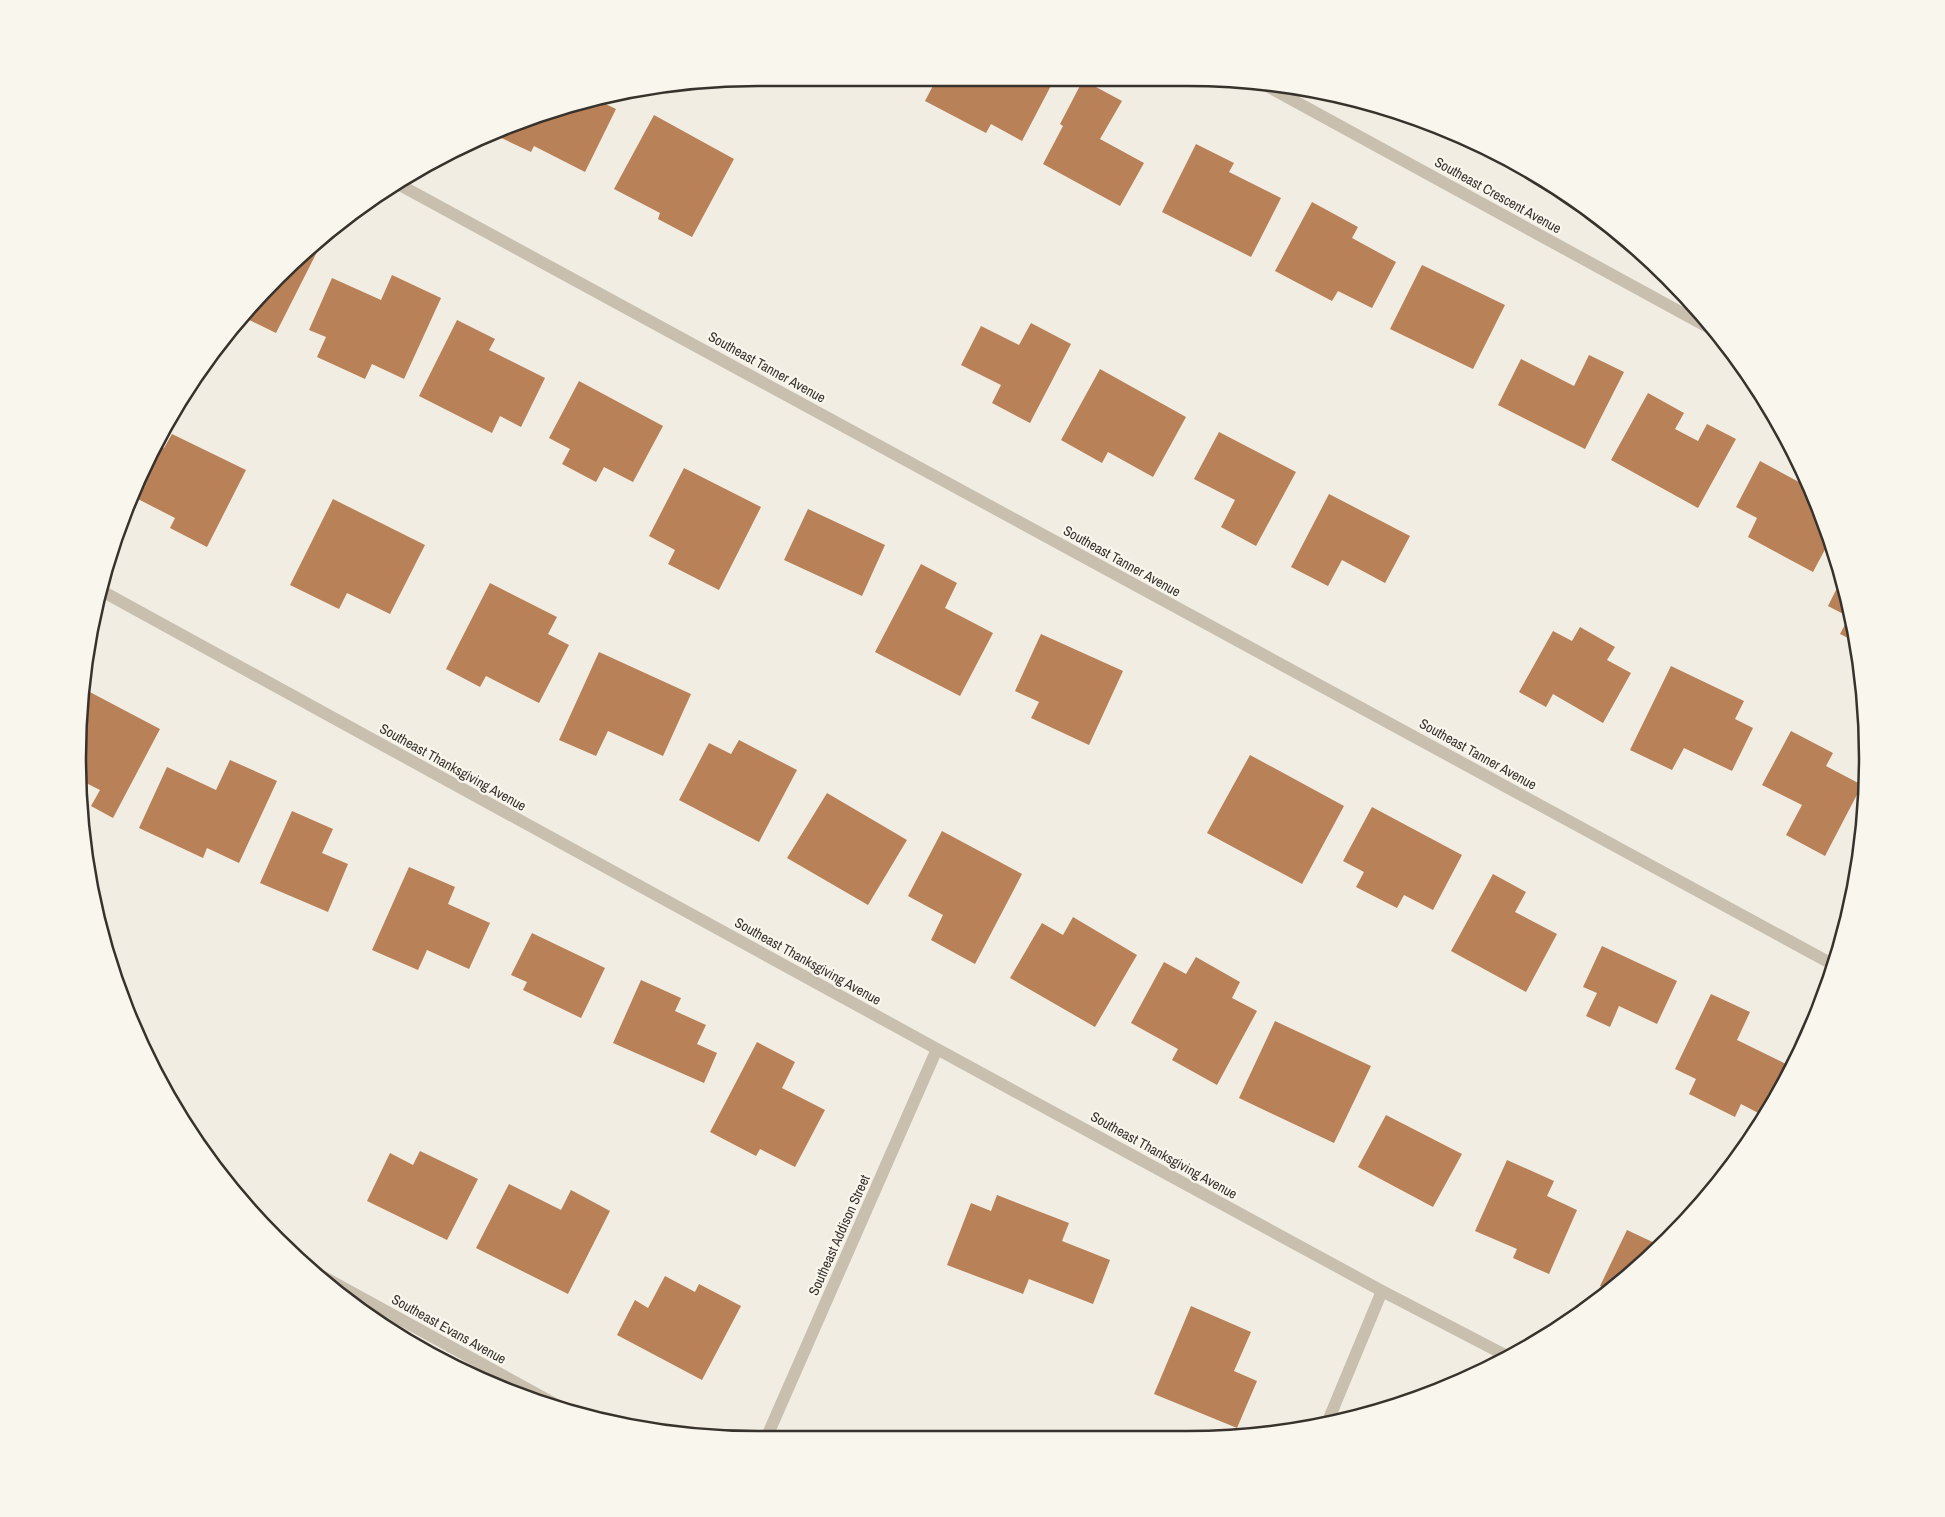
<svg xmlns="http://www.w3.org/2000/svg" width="1945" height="1517" font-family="'Archivo Narrow',sans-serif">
  <rect width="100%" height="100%" fill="#f1ede2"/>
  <!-- building -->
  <path fill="#b98158" d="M937 78H1055L1022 141 991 124 986 133 925 101Z
    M1083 80 1122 101 1100 139 1144 163 1120 206 1043 164 1063 126 1060 124Z
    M595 99 616 109 585 172 534 146 531 152 497 136 582 101Z
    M654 115 734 159 692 237 658 219 660 213 614 189Z
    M1196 144 1234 163 1229 172 1281 198 1251 257 1162 212Z
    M1312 202 1358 227 1352 238 1396 262 1372 308 1338 291 1332 301 1275 271Z
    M321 244 276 333 245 318 277 277Z
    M1422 265 1505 305 1473 369 1390 329Z
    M392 275 441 298 404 379 372 364 365 379 317 357 326 337 309 330 332 278 381 300Z
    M457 320 495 339 489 350 545 378 521 427 500 416 492 433 419 396Z
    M1031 323 1071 344 1030 423 992 403 1001 385 961 365 981 326 1019 345Z
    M1589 355 1624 372 1585 449 1498 405 1521 359 1574 386Z
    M1100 369 1186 417 1153 477 1108 452 1102 463 1061 440Z
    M579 381 663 426 633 482 604 467 596 482 562 464 570 449 549 438Z
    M1648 393 1684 413 1675 429 1698 441 1707 424 1736 439 1698 508 1611 460Z
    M1219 432 1296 472 1256 546 1221 527 1235 500 1194 479Z
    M172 434 246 470 207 547 170 528 175 518 136 498 158 445 164 448Z
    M1760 461 1810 488 1816 498 1829 542 1813 572 1748 537 1757 518 1736 507Z
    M684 468 761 507 719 590 668 564 675 550 649 536Z
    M1329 494 1410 536 1385 583 1342 560 1328 586 1291 567Z
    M333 499 425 545 390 614 347 593 339 609 290 585Z
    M808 509 885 545 862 596 784 560Z
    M921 564 957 583 945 608 993 633 960 696 875 652Z
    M1841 580 1854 626 1856 642 1840 634 1849 617 1828 606Z
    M490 583 557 617 548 634 569 645 539 703 486 676 480 687 446 669Z
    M1580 627 1615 647 1607 660 1631 673 1603 723 1553 694 1546 707 1519 692 1553 631 1572 641Z
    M1041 634 1123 671 1089 745 1031 718 1039 702 1015 691Z
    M599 652 691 694 663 756 608 731 596 756 559 740Z
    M1671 666 1744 701 1735 719 1753 728 1732 771 1684 748 1672 770 1630 750Z
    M86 690 160 729 113 818 91 806 100 790 80 780 84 770 79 767 78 759Z
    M1791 731 1833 753 1826 766 1862 785 1825 856 1786 835 1802 805 1762 785Z
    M739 740 797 770 759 842 679 800 709 743 731 754Z
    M1250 755 1344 806 1302 884 1207 833Z
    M230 760 277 781 239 863 207 848 203 858 139 828 167 767 216 790Z
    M827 793 907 840 868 905 787 858Z
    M1372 807 1462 855 1433 910 1404 895 1397 908 1356 887 1364 872 1343 861Z
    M292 811 333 829 322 853 348 864 328 912 260 883Z
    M942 831 1022 874 975 964 931 940 943 915 908 896Z
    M409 867 455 887 448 904 490 923 469 969 427 950 418 970 372 950Z
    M1493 874 1526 892 1515 912 1557 934 1526 992 1451 951Z
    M1073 917 1137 955 1095 1027 1010 978 1042 923 1063 935Z
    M532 933 605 968 581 1018 523 990 527 982 511 975Z
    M1602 946 1677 981 1657 1024 1619 1006 1610 1027 1586 1016 1597 993 1583 987Z
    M1196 957 1240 982 1232 998 1257 1011 1217 1085 1172 1060 1178 1049 1131 1023 1164 962 1186 974Z
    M641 980 681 998 675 1011 706 1025 697 1044 717 1053 704 1083 613 1043Z
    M1711 994 1750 1012 1737 1040 1790 1066 1764 1116 1741 1104 1735 1117 1689 1094 1696 1079 1675 1069Z
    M1275 1021 1371 1066 1334 1143 1239 1098Z
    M757 1042 795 1062 782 1088 825 1110 795 1167 760 1149 756 1156 710 1132Z
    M1386 1115 1462 1154 1433 1207 1358 1167Z
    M420 1151 478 1179 447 1240 367 1201 390 1153 413 1165Z
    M1507 1160 1554 1181 1547 1196 1577 1210 1549 1274 1513 1258 1517 1249 1475 1231Z
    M509 1184 561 1210 571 1190 610 1211 568 1294 476 1248Z
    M997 1195 1069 1223 1062 1241 1110 1260 1093 1304 1029 1279 1023 1294 947 1265 971 1203 991 1211Z
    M1627 1230 1661 1246 1607 1290 1600 1286Z
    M665 1276 695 1292 699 1284 741 1306 702 1380 617 1335 635 1300 648 1308Z
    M1191 1306 1251 1332 1234 1371 1257 1381 1237 1428 1154 1394Z"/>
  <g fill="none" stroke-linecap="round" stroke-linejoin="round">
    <!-- minor -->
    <path stroke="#c8bfaf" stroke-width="12" d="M1267 86 1715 331
      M398 184 1832 964
      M100 590 937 1049 1382 1291 1505 1355
      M320 1275 564 1409
      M1328 1421 1382 1291
      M768 1434 937 1049"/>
  </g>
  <g text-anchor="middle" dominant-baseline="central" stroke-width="4.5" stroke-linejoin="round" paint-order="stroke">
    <!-- street labels -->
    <g font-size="14" fill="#38322c" stroke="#f9f6ee">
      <text transform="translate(1498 195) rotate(29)">Southeast Crescent Avenue</text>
      <text transform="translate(767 367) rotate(29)">Southeast Tanner Avenue</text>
      <text transform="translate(1122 561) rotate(29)">Southeast Tanner Avenue</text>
      <text transform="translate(1478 754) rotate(29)">Southeast Tanner Avenue</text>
      <text transform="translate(453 767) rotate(29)">Southeast Thanksgiving Avenue</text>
      <text transform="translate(808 961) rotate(29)">Southeast Thanksgiving Avenue</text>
      <text transform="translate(1164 1155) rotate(29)">Southeast Thanksgiving Avenue</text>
      <text transform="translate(839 1235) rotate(-66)">Southeast Addison Street</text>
      <text transform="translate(449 1329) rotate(29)">Southeast Evans Avenue</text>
    </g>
  </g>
  <!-- crop -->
  <path d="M0 0H1945V1517H0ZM758 86H1187A672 672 0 0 1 1859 758V759A672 672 0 0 1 1187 1431H758A672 672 0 0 1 86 759V758A672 672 0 0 1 758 86Z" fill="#f9f6ee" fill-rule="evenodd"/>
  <path fill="none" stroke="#38322c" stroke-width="2.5" d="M758 86H1187A672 672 0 0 1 1859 758V759A672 672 0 0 1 1187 1431H758A672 672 0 0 1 86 759V758A672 672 0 0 1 758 86Z"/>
</svg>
